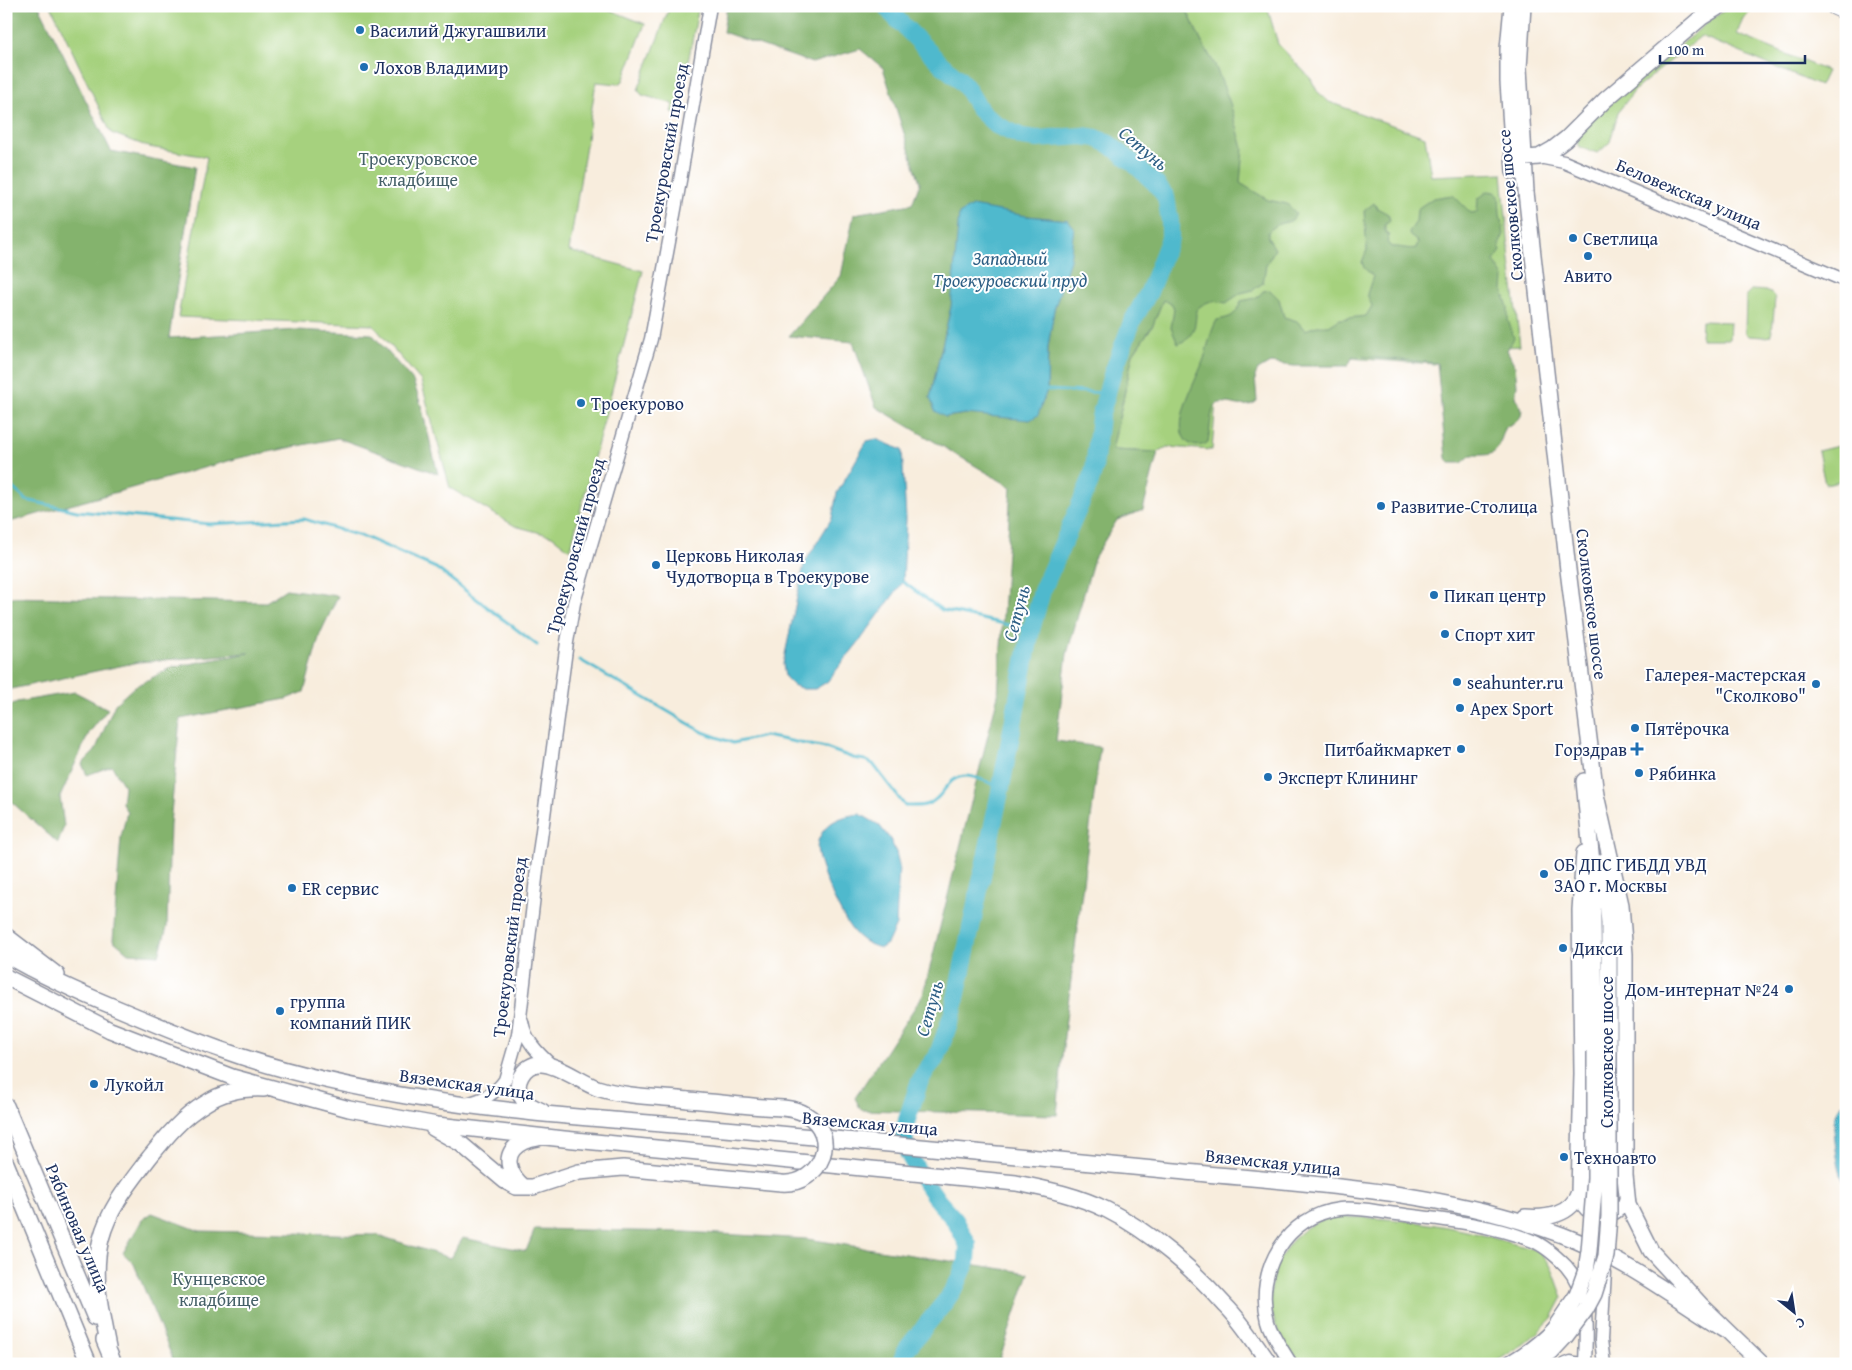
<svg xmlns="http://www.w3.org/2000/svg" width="1852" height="1370" font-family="'Gentium Book Plus',serif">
  <rect width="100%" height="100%" fill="#fff"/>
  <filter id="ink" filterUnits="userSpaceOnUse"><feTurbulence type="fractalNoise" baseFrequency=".02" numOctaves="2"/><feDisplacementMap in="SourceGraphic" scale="10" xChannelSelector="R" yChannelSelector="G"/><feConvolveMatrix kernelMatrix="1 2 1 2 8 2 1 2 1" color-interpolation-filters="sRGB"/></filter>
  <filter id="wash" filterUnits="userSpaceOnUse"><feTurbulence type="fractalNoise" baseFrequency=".0096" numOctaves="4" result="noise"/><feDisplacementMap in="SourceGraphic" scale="20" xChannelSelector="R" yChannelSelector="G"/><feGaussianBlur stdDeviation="1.12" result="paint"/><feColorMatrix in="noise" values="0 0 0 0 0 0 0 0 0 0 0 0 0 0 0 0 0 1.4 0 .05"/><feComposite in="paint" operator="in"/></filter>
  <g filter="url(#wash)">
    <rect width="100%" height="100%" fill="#f8eddd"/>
    <!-- green -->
    <path fill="#a6d17e" stroke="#60806e" d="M51 6H600L645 24 623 81 619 84 596 82 569 251 643 271 570 550 552 536 515 526 450 488 421 381 373 325 178 317 207 157 149 147 111 133Z
      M670 6H699L679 108 675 113 671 112 673 104 642 95 638 90Z
      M1185 6H1267L1278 44 1311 79 1317 91 1329 102 1425 137 1431 176 1502 173 1510 260 1520 346 1449 351 1434 364 1220 349 1212 450 1167 447 1158 452 1112 450 1133 354 1153 325 1215 65 1201 41Z
      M1731 6H1758L1743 18 1737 34 1827 71 1820 86 1701 36 1636 89 1618 112 1610 142 1598 153 1587 150 1578 146 1577 138 1580 129 1709 21Z
      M1752 290C1761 291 1772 289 1775 299L1772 332 1770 336 1765 337 1748 336 1745 333 1746 296Z
      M1702 321 1730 322 1729 339H1701Z
      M1838 446 1846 480 1825 484 1818 451Z
      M1336 1217C1396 1217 1456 1225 1513 1244 1521 1246 1534 1248 1541 1254 1553 1263 1557 1284 1563 1297L1552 1318 1537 1333 1524 1344 1492 1364H1299C1289 1349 1277 1334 1273 1316 1264 1281 1282 1240 1314 1223 1320 1220 1329 1219 1336 1217Z"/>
    <!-- forest -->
    <path fill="#84b36d" stroke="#507166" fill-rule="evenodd" d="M6 6H39L111 151 195 167 169 338 297 330 372 334 413 381 421 405 438 474 338 438 239 458 6 523Z
      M727 6H1185L1201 41 1215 65 1230 103 1243 148 1240 183 1268 200 1287 204 1296 213C1293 223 1288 221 1279 224 1275 226 1271 229 1268 232V238L1275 249 1266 265 1263 283 1253 290 1241 293 1226 303C1214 300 1206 300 1196 310 1196 326 1194 337 1178 344L1171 328 1174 309 1172 304 1163 300 1153 325 1133 354 1112 450 1158 452 1143 510 1117 520 1094 558 1067 654 1056 741 1100 747 1064 1036 1057 1115 861 1110 855 1098 923 995 998 695 1011 487 876 407 853 342 789 336 841 276 854 214 912 204 920 183 883 68 860 49 812 63 723 32ZM1027 216 1068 220 1048 347 1047 390 965 414 945 417 930 398 951 307Z
      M1488 191 1494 192 1499 196 1500 215 1504 234 1499 245 1501 251 1494 261 1504 277 1503 290 1508 308V320L1514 338 1507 350 1515 366 1517 385 1515 397 1522 409 1521 416 1517 421 1506 427C1495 452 1501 456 1471 455L1462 463H1450L1446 458 1437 363 1353 356 1348 366H1294L1270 363 1258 370 1255 376 1257 401C1242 414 1220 393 1213 409 1210 419 1210 431 1208 442 1203 446 1196 447 1190 444 1167 430 1196 381 1202 364 1208 349 1209 334 1217 320 1233 317 1235 316 1241 301 1250 299 1258 299 1263 291L1270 290 1279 299 1284 317 1297 321 1305 330 1317 326H1329L1340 319 1366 316 1372 306 1367 294 1373 276 1364 268 1362 262 1367 250 1364 211 1374 203 1377 208 1388 214 1390 220 1385 224V231L1389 236 1387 242 1391 247C1400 246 1407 250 1416 248L1418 242 1410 236 1409 232 1416 222 1417 209 1433 198 1453 195 1471 213 1477 212 1478 199Z
      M286 589 338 596 320 634 304 692 286 699 180 719 170 824 167 927 159 955 128 953 113 940 121 837 127 812 122 803 124 786 112 766 87 775 82 764 95 751 115 704 134 687 173 667 249 653 139 662 11 689 6 692V597L266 602Z
      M75 692 108 709 89 733 60 797 64 826 58 843 6 797V707L17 702Z
      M152 1213 200 1231 377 1235 450 1258 463 1238 526 1251 535 1229 685 1232 807 1239 1029 1273 998 1364H175L134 1264 123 1253 142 1220Z"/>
    <!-- water -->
    <path fill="#50b9cd" stroke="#367496" d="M972 206 1027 216 1068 220 1074 227 1070 260 1054 310 1048 347 1047 390 1038 415 1030 420 965 414 945 417 935 411 930 398 951 307 959 214Z
      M876 439 902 450 906 519 903 582 862 638 827 682 815 689H803L793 685 785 677 783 664 804 564 832 518 837 493 867 441Z
      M860 814 879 825 890 839 896 852 899 865 896 925 887 944 881 948C869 945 860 940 852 930 841 916 812 858 818 841 825 822 841 816 860 814Z
      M1842 1104H1846V1185C1838 1177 1833 1131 1834 1118 1835 1113 1839 1108 1842 1104Z"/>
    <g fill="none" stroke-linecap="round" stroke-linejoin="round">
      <!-- stream -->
      <path stroke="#50b9cd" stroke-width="3" d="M1047 390 1107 393
        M6 482 26 500 77 511 210 524 304 519 367 538 436 568 537 645
        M903 582 942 610 1031 630
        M580 660 703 732 733 743 765 736 826 748 853 758 865 760 873 764 905 806C912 806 921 807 928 804 945 798 946 775 968 776 979 777 991 784 1001 787"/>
      <!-- river -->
      <path stroke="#50b9cd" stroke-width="18" d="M887 6 892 14 941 64 958 78 966 87 980 110 996 125 1022 137 1037 139 1083 136 1096 138 1109 144 1131 161 1156 184 1166 197 1170 221V238L1149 292 1132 322 1112 375 1100 417 1094 469 1090 482 1042 591 1031 630 1001 787 953 1012 937 1057 926 1070 919 1083 904 1129 905 1143 909 1155 919 1173 938 1201 955 1220 968 1245 967 1261 956 1286 945 1302 913 1341 905 1351 901 1364"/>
    </g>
  </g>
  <g filter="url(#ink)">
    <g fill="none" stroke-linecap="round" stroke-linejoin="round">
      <!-- minor casing -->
      <g stroke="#8a8e9e" stroke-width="15">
        <path id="minor" d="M1539 157 1564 162 1846 281
          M522 1021C525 1041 538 1053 552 1066
          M466 1104C483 1100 495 1094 505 1080L518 1035 538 861 567 642 574 603 585 565 651 339 676 204 710 6
          M1579 1192C1580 1223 1622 1225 1627 1194
          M1291 1364C1283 1350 1272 1336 1268 1321 1254 1271 1287 1215 1340 1209 1355 1207 1373 1211 1389 1213 1437 1219 1487 1223 1533 1241 1545 1246 1557 1257 1566 1266 1590 1293 1586 1330 1585 1364
          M1565 1364 1571 1362 1580 1364
          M1604 1364 1601 1340 1605 1272"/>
      </g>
      <!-- major casing -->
      <g stroke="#8a8e9e" stroke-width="18">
        <path id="major" d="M1512 6 1508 49V82L1514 172
          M1523 6 1519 68 1526 192 1568 570 1596 795 1621 905 1625 954V1176L1628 1205 1651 1251 1702 1306 1762 1364
          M1515 159 1539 157 1553 149 1566 139 1605 100 1702 17 1720 6
          M1584 781 1592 863 1595 1051
          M1604 861 1609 923V1051
          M6 936 57 975
          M6 955C42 976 80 993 119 1009 152 1023 185 1037 219 1049 283 1072 351 1087 418 1098 527 1116 638 1121 748 1131 890 1143 1033 1158 1175 1171 1305 1184 1440 1189 1562 1235 1621 1257 1672 1296 1725 1329
          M6 977 110 1030 159 1049 232 1077 349 1109 437 1125 564 1139 1016 1183C1047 1189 1079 1196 1107 1210 1151 1232 1194 1270 1226 1306 1243 1323 1256 1345 1270 1364
          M6 1106 95 1318
          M542 1111C535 1108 527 1105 523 1099 511 1085 524 1063 541 1064 557 1064 581 1082 597 1088 626 1097 658 1097 688 1100
          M433 1128 461 1144 505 1181 516 1187H533L579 1172 623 1168 781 1183
          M6 1163 89 1364
          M524 1187C509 1175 500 1153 523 1142 527 1140 533 1139 538 1138
          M1525 1217C1546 1219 1572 1215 1579 1192L1582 1074 1580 910 1584 853
          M104 1340 114 1364
          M108 1348C101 1313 92 1275 101 1239 109 1208 130 1183 149 1158 166 1137 182 1117 206 1103 223 1092 244 1088 264 1089
          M1509 1364C1526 1354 1540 1344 1554 1329
          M1535 1364 1552 1351 1565 1337"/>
      </g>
      <!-- highway casing -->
      <g stroke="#8a8e9e" stroke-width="20">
        <path id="highway" d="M1835 6 1846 11"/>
      </g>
      <!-- minor -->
      <use href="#minor" stroke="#fff" stroke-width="12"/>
      <!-- major -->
      <use href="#major" stroke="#fff" stroke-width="15"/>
      <!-- highway -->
      <use href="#highway" stroke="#fff" stroke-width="18"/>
      <!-- major-bridge casing -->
      <g stroke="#8a8e9e" stroke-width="18" stroke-linecap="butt">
        <path id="major-bridge" d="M688 1100C713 1102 739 1105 764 1107 778 1108 794 1107 805 1114 842 1135 821 1186 781 1183
          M1554 1329 1577 1295 1586 1270 1589 1251 1595 1178V1051
          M1565 1337 1586 1309 1594 1294 1606 1256 1609 1216V1051"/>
      </g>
      <!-- major-bridge -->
      <use href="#major-bridge" stroke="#fff" stroke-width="15"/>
    </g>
  </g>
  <!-- markers -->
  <g fill="#1f6fb2" stroke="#fff" stroke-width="2">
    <circle cx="360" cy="30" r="5"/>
    <circle cx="364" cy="67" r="5"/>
    <circle cx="1573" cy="238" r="5"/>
    <circle cx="1588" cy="256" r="5"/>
    <circle cx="581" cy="403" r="5"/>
    <circle cx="1381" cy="506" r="5"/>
    <circle cx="656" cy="565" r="5"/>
    <circle cx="1434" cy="595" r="5"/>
    <circle cx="1445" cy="634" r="5"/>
    <circle cx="1457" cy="682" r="5"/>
    <circle cx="1816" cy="684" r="5"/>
    <circle cx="1460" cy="708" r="5"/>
    <circle cx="1635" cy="728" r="5"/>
    <circle cx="1461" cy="749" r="5"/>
    <path d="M1634.5 741.5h5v5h5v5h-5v5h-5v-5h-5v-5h5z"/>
    <circle cx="1639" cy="773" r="5"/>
    <circle cx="1268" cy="777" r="5"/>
    <circle cx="1544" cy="874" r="5"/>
    <circle cx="292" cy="888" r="5"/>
    <circle cx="1563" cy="948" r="5"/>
    <circle cx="1789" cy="989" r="5"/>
    <circle cx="280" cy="1011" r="5"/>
    <circle cx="94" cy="1084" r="5"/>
    <circle cx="1564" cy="1157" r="5"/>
  </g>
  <g text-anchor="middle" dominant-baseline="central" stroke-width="4" stroke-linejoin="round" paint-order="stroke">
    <!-- poi labels -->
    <g font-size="18" fill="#1b2f5e" stroke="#fff" text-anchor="start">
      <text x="370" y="30">Василий Джугашвили</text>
      <text x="374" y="67">Лохов Владимир</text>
      <text x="1583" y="238">Светлица</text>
      <text x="1588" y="275" text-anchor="middle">Авито</text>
      <text x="591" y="403">Троекурово</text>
      <text x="1391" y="506">Развитие-Столица</text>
      <text x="666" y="555">Церковь Николая<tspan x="666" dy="21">Чудотворца в Троекурове</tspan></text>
      <text x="1444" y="595">Пикап центр</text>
      <text x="1455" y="634">Спорт хит</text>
      <text x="1806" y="674" text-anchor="end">Галерея-мастерская<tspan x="1806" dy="21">"Сколково"</tspan></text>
      <text x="1467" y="682">seahunter.ru</text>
      <text x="1470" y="708">Apex Sport</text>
      <text x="1645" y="728">Пятёрочка</text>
      <text x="1451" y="749" text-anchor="end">Питбайкмаркет</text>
      <text x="1627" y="749" text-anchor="end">Горздрав</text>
      <text x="1649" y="773">Рябинка</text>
      <text x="1278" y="777">Эксперт Клининг</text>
      <text x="1554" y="864">ОБ ДПС ГИБДД УВД<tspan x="1554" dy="21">ЗАО г. Москвы</tspan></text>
      <text x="302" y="888">ER сервис</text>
      <text x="1573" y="948">Дикси</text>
      <text x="1779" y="989" text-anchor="end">Дом-интернат №24</text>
      <text x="290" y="1001">группа<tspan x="290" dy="21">компаний ПИК</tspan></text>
      <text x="104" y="1084">Лукойл</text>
      <text x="1574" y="1157">Техноавто</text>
    </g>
    <!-- street labels -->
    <g font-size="18" fill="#1b2f5e" stroke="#fff">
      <text transform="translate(666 153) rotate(-80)">Троекуровский проезд</text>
      <text transform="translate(1689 194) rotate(23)">Беловежская улица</text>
      <text transform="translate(1510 205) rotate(-95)">Сколковское шоссе</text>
      <text transform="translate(575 546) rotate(-75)">Троекуровский проезд</text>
      <text transform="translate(1592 604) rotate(83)">Сколковское шоссе</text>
      <text transform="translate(509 947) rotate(-83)">Троекуровский проезд</text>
      <text transform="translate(1606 1052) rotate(-90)">Сколковское шоссе</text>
      <text transform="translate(467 1084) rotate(8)">Вяземская улица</text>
      <text transform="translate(870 1123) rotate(5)">Вяземская улица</text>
      <text transform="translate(1273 1162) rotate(6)">Вяземская улица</text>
      <text transform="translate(78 1228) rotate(67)">Рябиновая улица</text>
    </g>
    <!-- park labels -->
    <g font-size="18" fill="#456068" stroke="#fff">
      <text x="418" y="158">Троекуровское<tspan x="418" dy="21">кладбище</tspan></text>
      <text x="219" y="1278">Кунцевское<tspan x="219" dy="21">кладбище</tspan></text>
    </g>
    <!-- water labels -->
    <g font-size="19" font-style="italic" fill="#2e5f85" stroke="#fff">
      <text transform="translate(1144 148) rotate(40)">Сетунь</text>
      <text x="1010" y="258">Западный<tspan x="1010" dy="22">Троекуровский пруд</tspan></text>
      <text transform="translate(1016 613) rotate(-75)">Сетунь</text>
      <text transform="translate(929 1008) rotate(-74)">Сетунь</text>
    </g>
  </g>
  <!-- margin -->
  <rect width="1852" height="1370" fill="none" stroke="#fff" stroke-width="25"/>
  <!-- north arrow -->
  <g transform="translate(1794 1312) rotate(150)" stroke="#ffffff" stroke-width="4" paint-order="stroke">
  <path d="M0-4L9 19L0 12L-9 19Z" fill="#1b2f5e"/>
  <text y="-8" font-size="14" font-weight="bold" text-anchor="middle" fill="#1b2f5e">С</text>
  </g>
  <!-- scale -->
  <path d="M1660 55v8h145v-8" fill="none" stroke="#1b2f5e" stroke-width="2.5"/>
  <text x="1667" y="55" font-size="15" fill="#1b2f5e" stroke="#ffffff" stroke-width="4" paint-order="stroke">100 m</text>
</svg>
